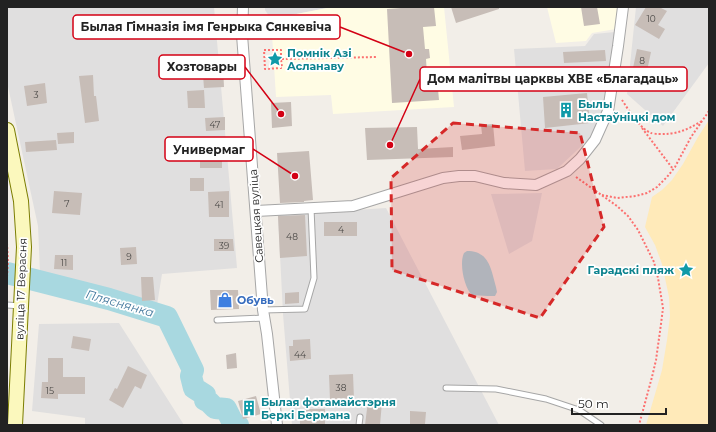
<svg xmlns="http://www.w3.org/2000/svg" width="716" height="432" font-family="Montserrat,sans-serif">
  <rect width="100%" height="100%" fill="#f2eee8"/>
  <!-- residential -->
  <path fill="#e0dfdf" d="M7 7H214L237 268 162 274 157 305 40 272 38 226 7 82Z
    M265 7H327V8L271 19 265 10Z
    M636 7H709V63L663 126 627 94Z
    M615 32 604 109 591 137 557 169 525 171 514 49 585 46 594 34Z
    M542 193 532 241 509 254 491 194Z
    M386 208 499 425H292L283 314 278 215Z
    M119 323 184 425H85V418L32 411 39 324Z"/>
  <!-- education -->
  <path fill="#fffce4" d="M327 7H444L454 107 333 114 331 95 276 97 271 19 327 8Z
    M547 7H618L616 29 592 33 586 41 556 43Z"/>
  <!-- sand -->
  <path fill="#ffeab9" d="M709 120V425H646L662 370 667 340 670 316 669 297 662 264 655 245 645 227 652 197 662 190 672 180 683 164 698 137Z"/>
  <!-- water -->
  <path fill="#a8d8e0" d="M467 251C490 251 491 270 496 287L497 292 495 296H487L472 295C464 287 459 263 464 253Z"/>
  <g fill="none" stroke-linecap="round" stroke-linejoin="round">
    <!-- river -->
    <path stroke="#a8d8e0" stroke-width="22" d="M7 273 109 299 167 317 193 370 191 376 194 388 205 395V400L209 402 215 408 226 409 233 423 238 425"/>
  </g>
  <!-- building -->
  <path fill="#c7bdb7" d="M415 7H434L436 26 423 27 425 49H429L430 58 426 59 428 90 438 89 439 100 392 103 387 9Z
    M451 7H499V9L456 23Z
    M581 7H597L600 24 584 26Z
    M646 7H659L667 11 658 25 665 29 659 39 635 25Z
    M637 49 651 52 647 71 633 68Z
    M605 50 606 61 564 63 563 52Z
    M223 66 224 87 204 88 203 75 214 74 213 67Z
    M93 75 94 96H96L99 121 85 123 79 76Z
    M45 83 47 103 27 106 24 86Z
    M204 90 205 108H188L187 91Z
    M587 93 590 123 545 128 543 97Z
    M291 102 292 126 272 128 271 103Z
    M225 117V130L206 131 205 118Z
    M493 124 495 146 462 150 460 136 482 134 481 125Z
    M417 127 418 149 453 147V157L367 160 365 128Z
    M74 132V143L58 144 57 133Z
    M56 140 57 150 26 152 25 142Z
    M309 151 313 200 304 201V202L280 203 277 153Z
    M200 155H222V168H200Z
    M190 178H204V191H190Z
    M54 191 82 193 80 215 52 213Z
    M229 191V217H209L208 192Z
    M305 215 307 256 280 258 278 216Z
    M324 222H357V236H324Z
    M214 239H233L234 251H214Z
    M136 247 137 264 121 265 120 248Z
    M55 255H73V270L54 269Z
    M141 277H153L155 300 142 301Z
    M210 290H238L239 309 211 310Z
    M299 292V303L285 304V293Z
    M73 336 91 339 89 351 71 348Z
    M310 339 311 359 290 361 289 346H293V340Z
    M236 353 237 368 227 369 226 355Z
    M48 358H63V377H85V394H58V399L41 398 42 382H48Z
    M128 366 147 375 141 389 135 386 123 408 109 400 115 388 117 389Z
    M353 374 354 399 330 400 329 375Z
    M256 396 261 414 243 419 238 401Z
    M368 401 382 402 380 425H365Z
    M304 409H325V425H300V411H304Z
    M410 411 426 412 425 424H410Z"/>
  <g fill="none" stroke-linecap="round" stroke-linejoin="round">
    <!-- lane casing -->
    <g stroke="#a6a6a6" stroke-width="7">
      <path id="lane" d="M7 305 21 306
        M263 310 305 309 314 278 311 208
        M217 320 264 318
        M446 388 496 389 546 399 579 410 601 425
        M359 425 360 417"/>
    </g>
    <!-- street casing -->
    <g stroke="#a6a6a6" stroke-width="12">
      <path id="street" d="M243 7 242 35 263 310 267 334 277 425
        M256 211 353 206 443 178 459 176H475L504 183 536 185 567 171 580 159 595 140 608 111 618 46 623 7"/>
    </g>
    <!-- secondary casing -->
    <g stroke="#7c7e03" stroke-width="16">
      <path id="secondary" d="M7 130 21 201 24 247 15 425"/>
    </g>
    <!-- path -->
    <path stroke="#fc706f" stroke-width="2" stroke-dasharray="2 2" stroke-linecap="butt" d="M281 59V50H264L265 69 282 68 281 59 377 57
      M558 90 600 87
      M622 100C628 109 640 129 651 133 652 133 656 134 657 134 676 135 687 130 702 121
      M642 128 673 169
      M576 177 617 206 628 216 638 230 654 262 658 278 663 308 661 324 656 360 652 377 639 425
      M602 195 617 198 636 196 647 193 657 187 667 177 675 167 691 137 709 111
      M7 243 8 262 7 277"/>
    <!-- lane -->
    <use href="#lane" stroke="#fff" stroke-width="5"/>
    <!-- street -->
    <use href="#street" stroke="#fff" stroke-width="10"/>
    <!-- secondary -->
    <use href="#secondary" stroke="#fbf8bd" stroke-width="14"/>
  </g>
  <!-- marked area -->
  <path fill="#d62828" fill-opacity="0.2" stroke="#d62828" stroke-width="3" stroke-dasharray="8 5" stroke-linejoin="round" d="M453 123 580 133 604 227 540 318 392 270 391 178Z"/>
  <!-- icons -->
  <defs>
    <g id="sight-bare" transform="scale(1.2)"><path d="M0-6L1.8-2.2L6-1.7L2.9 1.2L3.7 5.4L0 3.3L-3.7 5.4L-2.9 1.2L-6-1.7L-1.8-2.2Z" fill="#0f9aa8" stroke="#fff" stroke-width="2.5" paint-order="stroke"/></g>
    <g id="building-bare" transform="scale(1.2)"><path d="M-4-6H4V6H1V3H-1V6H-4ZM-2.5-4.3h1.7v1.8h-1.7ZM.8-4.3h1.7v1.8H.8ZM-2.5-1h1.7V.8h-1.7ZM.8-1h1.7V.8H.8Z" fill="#0f9aa8" stroke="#fff" stroke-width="2.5" paint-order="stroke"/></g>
    <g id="shop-bare" transform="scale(1.2)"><path d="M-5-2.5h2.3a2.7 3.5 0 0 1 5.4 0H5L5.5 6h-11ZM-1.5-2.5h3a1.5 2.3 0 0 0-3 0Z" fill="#3f7fe0" stroke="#fff" stroke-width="2.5" paint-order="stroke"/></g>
  </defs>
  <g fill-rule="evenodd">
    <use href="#sight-bare" x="275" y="59"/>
    <use href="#building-bare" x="566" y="110"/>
    <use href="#sight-bare" x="686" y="270"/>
    <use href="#shop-bare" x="225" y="300"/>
    <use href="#building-bare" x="249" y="408"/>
  </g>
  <g text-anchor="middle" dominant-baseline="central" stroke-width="3.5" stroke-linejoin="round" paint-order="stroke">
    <!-- number labels -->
    <g font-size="9" fill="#4b4947">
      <text x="651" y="18">10</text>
      <text x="642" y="60">8</text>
      <text x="36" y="94">3</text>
      <text x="215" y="124">47</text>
      <text x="67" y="203">7</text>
      <text x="219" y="204">41</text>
      <text x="341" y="229">4</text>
      <text x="292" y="236">48</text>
      <text x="224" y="245">39</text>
      <text x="129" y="256">9</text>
      <text x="64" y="262">11</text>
      <text x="300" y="354">44</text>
      <text x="341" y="387">38</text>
      <text x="50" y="390">15</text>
    </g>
    <!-- culture labels -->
    <g font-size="11" font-weight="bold" fill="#0d838f" stroke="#fff" text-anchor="start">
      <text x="287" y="53">Помнік Азі<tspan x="287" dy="13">Асланаву</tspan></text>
      <text x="578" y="104">Былы<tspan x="578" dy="13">Настаўніцкі дом</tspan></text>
      <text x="674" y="270" text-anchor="end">Гарадскі пляж</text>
      <text x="261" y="402">Былая фотамайстэрня<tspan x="261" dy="13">Беркі Бермана</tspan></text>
    </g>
    <!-- street labels -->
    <g font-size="11" fill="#222" stroke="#fff">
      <text transform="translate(256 216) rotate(-94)">Савецкая вуліца</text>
      <text transform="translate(21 289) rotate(-88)">вуліца 17 Верасня</text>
    </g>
    <!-- shop labels -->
    <g font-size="11" font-weight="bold" fill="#366cbe" stroke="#fff" text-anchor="start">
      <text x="237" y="300">Обувь</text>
    </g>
    <!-- water labels -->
    <g font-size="12" font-style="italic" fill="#42779c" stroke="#fff">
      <text transform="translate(120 303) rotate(16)">Пляснянка</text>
    </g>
  </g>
  <!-- callouts -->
  <path fill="none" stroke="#d30014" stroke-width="1.5" d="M409 54L340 27M281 114L245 67M390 145L420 79M295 176L253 149"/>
  <g fill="#d30014" stroke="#fff" stroke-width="1.5">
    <circle cx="409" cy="54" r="4"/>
    <circle cx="281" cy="114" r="4"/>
    <circle cx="390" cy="145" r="4"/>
    <circle cx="295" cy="176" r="4"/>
  </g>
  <g fill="#fff" stroke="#d30014" stroke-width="1.5">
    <rect x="73" y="15" width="267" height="24" rx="4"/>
    <rect x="159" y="55" width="86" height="24" rx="4"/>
    <rect x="420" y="67" width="267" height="24" rx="4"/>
    <rect x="165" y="137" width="88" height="24" rx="4"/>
  </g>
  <g font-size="12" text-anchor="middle" font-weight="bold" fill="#222">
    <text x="206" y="31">Былая Гімназія імя Генрыка Сянкевіча</text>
    <text x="202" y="71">Хозтовары</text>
    <text x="553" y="83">Дом малітвы царквы ХВЕ «Благадаць»</text>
    <text x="209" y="154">Универмаг</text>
  </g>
  <!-- border -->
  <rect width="716" height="432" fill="none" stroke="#222222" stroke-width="16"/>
  <!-- scale -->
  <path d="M572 408v6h94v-6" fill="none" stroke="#222222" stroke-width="2"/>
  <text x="578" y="408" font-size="12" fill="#222222" stroke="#ffffff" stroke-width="3" paint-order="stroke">50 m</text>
</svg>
